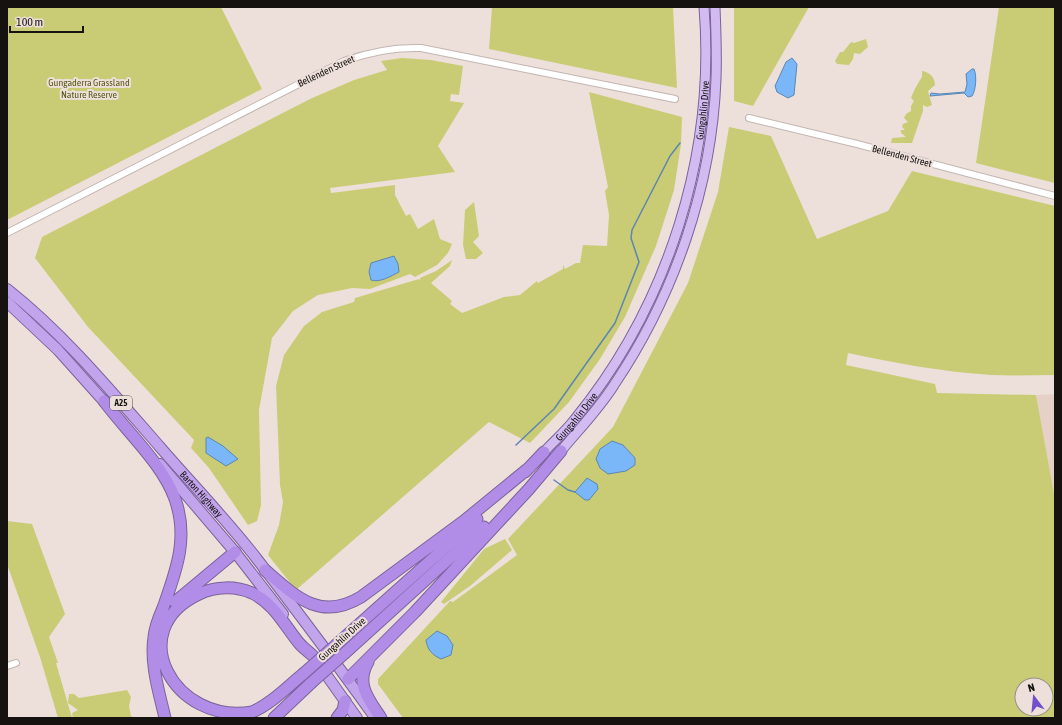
<svg xmlns="http://www.w3.org/2000/svg" width="1062" height="725" font-family="'Asap Condensed',sans-serif">
  <rect width="100%" height="100%" fill="#ede0db"/>
  <!-- built -->
  <path fill="#e5d1c8" d="M1055 394V500L1036 395Z"/>
  <!-- green -->
  <path fill="#c9cc74" fill-rule="evenodd" d="M7 7H221L262 89 7 220Z
    M492 7H673L677 88 489 49Z
    M734 7H809L753 106 734 101Z
    M999 7H1055V183L976 163Z
    M866 39 868 47 860 54 854 53 853 59 849 65 837 64 835 61 840 52H843L851 42 854 43Z
    M402 58 431 60 463 66 459 95 451 94 450 101 464 103 438 146 455 172 330 188 331 193 395 185V195L406 216 410 214 418 229 434 219 440 239 452 244 448 253 437 265 415 277 410 274 370 289 352 288 318 295 293 311 272 338 259 410 261 505 257 521 248 525 209 468 191 448 194 440 88 327 35 258 42 237 310 99 354 80 387 70 381 61Z
    M922 71C929 72 935 77 935 85L928 91 932 105 927 107 923 105V111L912 143H891L892 138 906 137 901 133V130H905L902 127 903 124 908 122 904 118 906 114 911 111V106L914 101 911 98C914 90 917 85 922 77Z
    M589 92 682 117 681 144 674 190 656 246 625 317 600 359 569 402 530 443 489 422 296 590 268 555 279 525 283 502 280 485 276 386 284 355 304 326 322 312 354 302 355 298 419 279 420 281V278L436 271 452 260 450 266 431 283 452 301 450 304 462 313 504 297 520 295 537 281 538 283 563 269V265L565 269 576 263H580L583 245 607 246 609 215 605 191 608 187Z
    M729 127 771 136 817 239 888 211 912 171 1055 206V375C1034 375 1012 376 991 375 943 372 895 363 848 353L846 365 935 384 937 393 1036 395 1055 499V718H403L378 684V679L450 601 453 602 517 555 508 539 613 427 688 283 718 192ZM1022 685H1046V709H1022Z
    M474 202 479 236 473 242 483 253 476 259H466L463 245 465 210Z
    M7 521 32 524 65 614 49 637 58 663H56L72 718H58L40 657 7 564Z
    M505 539 512 550 470 586 444 604 441 602 484 549Z
    M127 690 131 697 129 706 131 716 135 718H73L72 713 78 710 68 703 69 694H74L79 698Z"/>
  <!-- water -->
  <path fill="#7ab7f8" stroke="#5c86b2" d="M792 58 797 64 794 95 788 98 777 92 775 86 786 62Z
    M972 69H974C977 76 976 90 972 96L968 97 964 93 930 96 931 93 940 94 965 92 967 84 966 74Z
    M394 256 398 264 399 272C391 276 380 283 371 280L369 272 371 263Z
    M208 437 223 446 238 459 226 466 206 453V438Z
    M612 441 623 445 635 458V465L626 471 608 474 600 468 596 459 600 449Z
    M587 478 597 484 598 489 589 500H585L575 492Z
    M437 631 447 636 453 645 451 655 441 659C432 655 427 649 426 640Z"/>
  <g fill="none" stroke-linecap="round" stroke-linejoin="round">
    <!-- stream -->
    <path stroke="#5c86b2" stroke-width="1.5" d="M516 445 554 409 615 323 639 262 631 238 632 230 670 156 680 143
      M554 480 568 490 575 492"/>
    <!-- minor casing -->
    <g stroke="#c2b5b0" stroke-width="8">
      <path id="minor" d="M749 118 857 144 1055 196
        M7 233 344 61C369 52 394 47 421 48L675 99
        M7 666 16 663"/>
    </g>
    <!-- primary casing -->
    <g stroke="#7b629c" stroke-width="11">
      <g id="primary">
        <path d="M561 451C579 429 599 409 614 385 674 296 712 187 716 79 717 55 716 31 715 7"/>
        <path id="s1" d="M544 452C554 441 566 431 575 419 668 305 716 154 704 7"/>
      </g>
    </g>
    <!-- trunk casing -->
    <g stroke="#7b629c" stroke-width="12">
      <g id="trunk">
        <path id="s2" d="M7 289C64 334 112 392 160 447 192 484 227 520 257 559 297 611 336 663 374 716"/>
        <path d="M7 302 58 350 109 407"/>
        <path d="M160 464 235 552 283 614"/>
        <path d="M320 666 357 718"/>
      </g>
    </g>
    <!-- motorway casing -->
    <g stroke="#7b629c" stroke-width="13">
      <path id="motorway" d="M104 401C126 431 163 464 175 499 189 538 176 571 163 608 159 617 155 627 154 637 150 664 159 692 165 718
        M525 472 544 452
        M265 570C295 596 320 622 361 597L464 521 530 467
        M175 602 235 552
        M337 644 477 519
        M345 653 484 527
        M368 662C355 684 369 700 381 718
        M303 674C287 687 271 704 252 712 174 725 122 630 199 594 216 586 236 586 252 593 275 604 284 625 299 643 303 648 308 651 313 656
        M348 679 415 612 529 489 561 451
        M274 718 311 683
        M337 718 343 710 345 701"/>
    </g>
    <!-- minor -->
    <use href="#minor" stroke="#fff" stroke-width="6"/>
    <!-- primary -->
    <use href="#primary" stroke="#d1bbf1" stroke-width="9"/>
    <!-- trunk -->
    <use href="#trunk" stroke="#c2a4ec" stroke-width="10"/>
    <!-- motorway -->
    <use href="#motorway" stroke="#b28de7" stroke-width="11"/>
    <!-- motorway-bridge casing -->
    <g stroke="#7b629c" stroke-width="13" stroke-linecap="butt">
      <path id="motorway-bridge" d="M303 674 337 644
        M311 683 345 653"/>
    </g>
    <!-- motorway-bridge -->
    <use href="#motorway-bridge" stroke="#b28de7" stroke-width="11"/>
  </g>
  <g text-anchor="middle" dominant-baseline="central" stroke-width="4" stroke-linejoin="round" paint-order="stroke">
    <!-- shield labels -->
    <rect fill="#ede0db" stroke="#56504d" stroke-width="1" x="110" y="396" width="22" height="14" rx="3"/>
    <g font-size="9" font-weight="bold" fill="#161210">
      <text x="121" y="403">A25</text>
    </g>
    <!-- street labels -->
    <g font-size="10" fill="#161210" stroke="#ede0db">
      <text transform="translate(326 71) rotate(-25)">Bellenden Street</text>
      <text stroke="none"><textPath href="#s1" startOffset="384">Gungahlin Drive</textPath></text>
      <text transform="translate(902 156) rotate(15)">Bellenden Street</text>
      <text stroke="none"><textPath href="#s1" startOffset="48">Gungahlin Drive</textPath></text>
      <text stroke="none"><textPath href="#s2" startOffset="283">Barton Highway</textPath></text>
      <text transform="translate(342 639) rotate(-42)">Gungahlin Drive</text>
    </g>
    <!-- park labels -->
    <g font-size="10" fill="#595a18" stroke="#ede0db">
      <text x="89" y="82">Gungaderra Grassland<tspan x="89" dy="12">Nature Reserve</tspan></text>
    </g>
  </g>
  <!-- border -->
  <rect width="1062" height="725" fill="none" stroke="#161210" stroke-width="16"/>
  <!-- north arrow -->
  <g transform="translate(1034 697) rotate(344)"><circle r="19" fill="#ede0db" stroke="#978e8a"/>
  <path d="M0-3L7 15L0 10L-7 15Z" fill="#7150ca"/>
  <text y="-6" font-size="11" font-weight="bold" text-anchor="middle" fill="#161210">N</text>
  </g>
  <!-- scale -->
  <path d="M10 26v6h73v-6" fill="none" stroke="#161210" stroke-width="2"/>
  <text x="16" y="26" font-size="12" fill="#161210" stroke="#ede0db" stroke-width="3" paint-order="stroke">100 m</text>
</svg>
